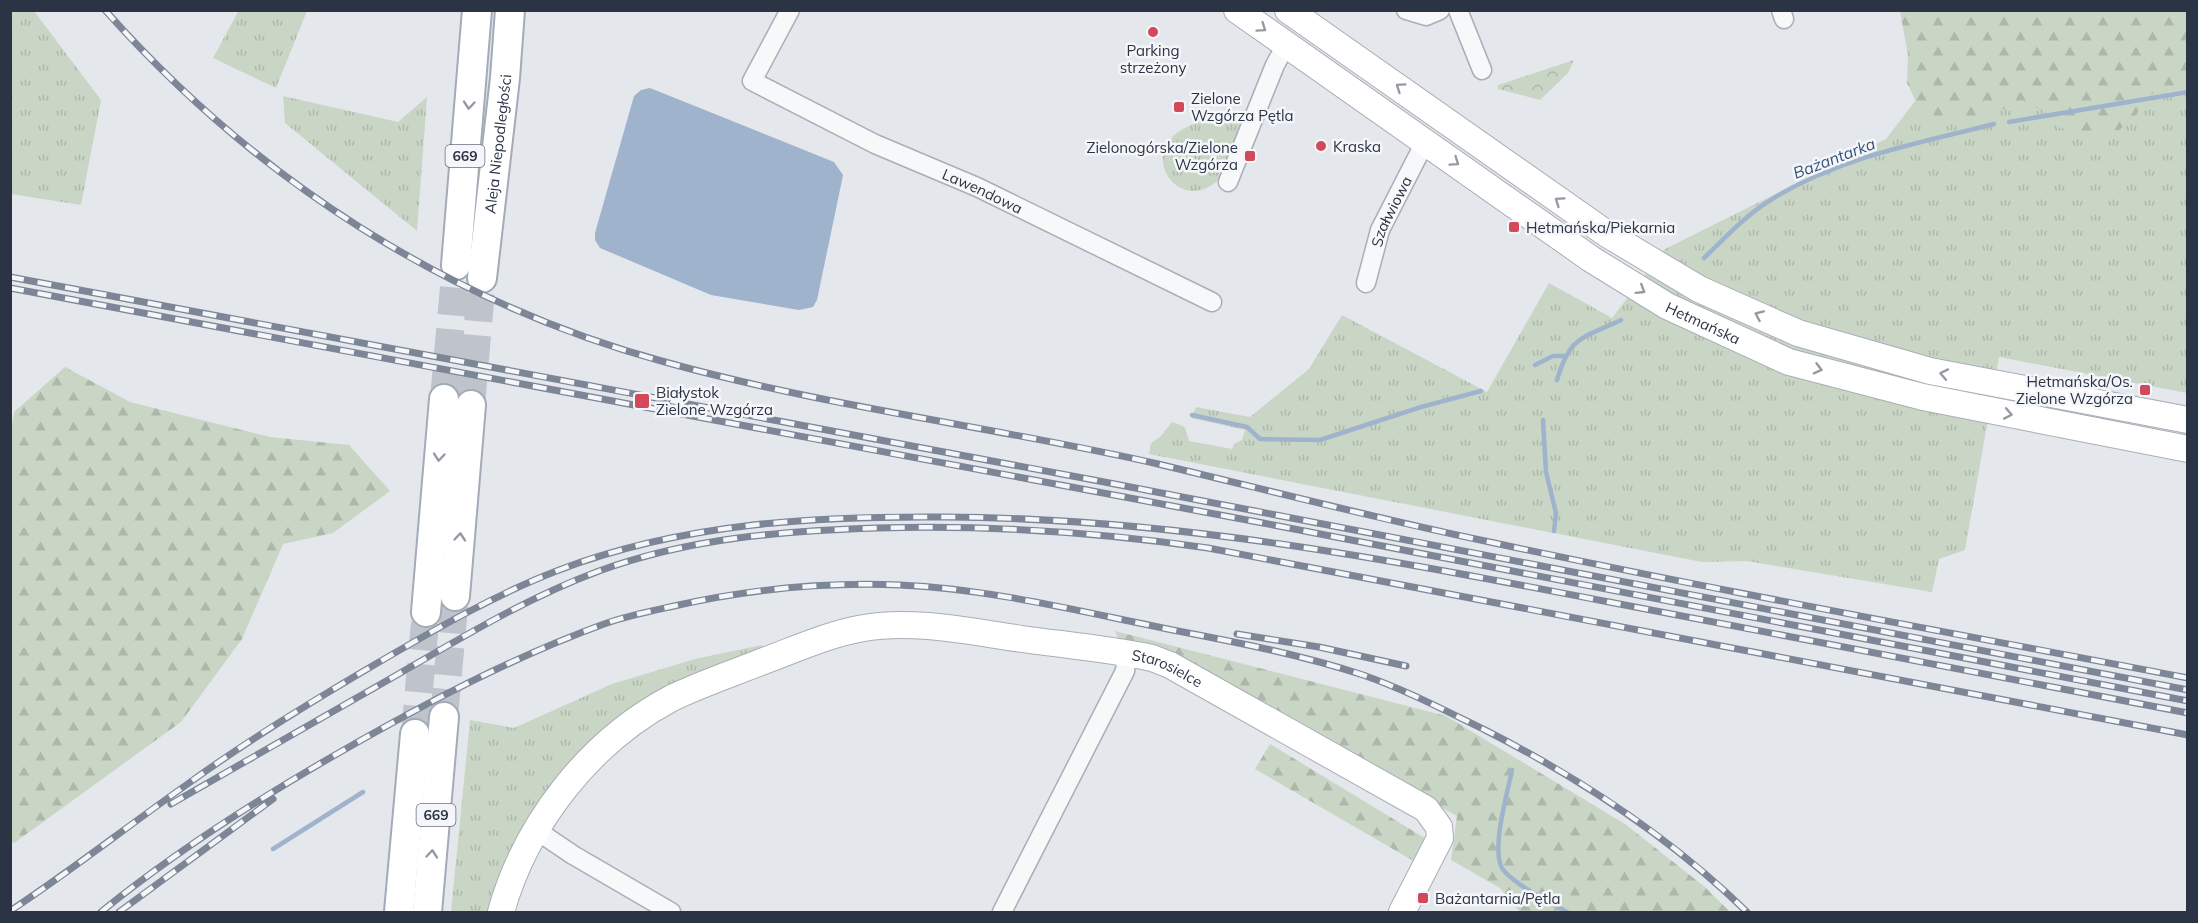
<svg xmlns="http://www.w3.org/2000/svg" width="2198" height="923" font-family="Mulish,sans-serif">
  <defs>
    <pattern id="grass-tufts" width="24" height="20" patternUnits="userSpaceOnUse" patternTransform="scale(1.5)"><rect width="24" height="20" fill="#c9d6c5"/><path d="M3 7l-1-3M5 7V3M7 7l1-3M15 17l-1-3M17 17v-4M19 17l1-3" fill="none" stroke="#adb8ab"/></pattern>
    <pattern id="forest-firs" width="22" height="20" patternUnits="userSpaceOnUse" patternTransform="scale(1.5)"><rect width="22" height="20" fill="#c9d6c5"/><path d="M5 1l3.5 6h-7zM16 11l3.5 6h-7z" fill="#adb8ab"/></pattern>
    <pattern id="park-crowns" width="20" height="18" patternUnits="userSpaceOnUse" patternTransform="scale(1.5)"><rect width="20" height="18" fill="#c9d6c5"/><path d="M2 6a3 3 0 1 1 6 0M12 15a3 3 0 1 1 6 0" fill="none" stroke="#adb8ab"/></pattern>
  </defs>
  <rect width="100%" height="100%" fill="#e4e7ec"/>
  <!-- grass -->
  <path fill="url(#grass-tufts)" d="M239 10 307 11 276 88 213 58Z
    M10 11H34L101 100 81 205 11 194Z
    M1984 11H2187V393L1999 357 1965 550 1939 559 1932 592 1747 561 1702 562 1149 454 1151 443 1160 437 1172 422 1185 427 1189 441 1232 449 1234 444 1242 440 1245 430 1191 418 1196 407 1250 417 1309 369 1342 315 1487 392 1549 283 1612 318 1665 249 1886 139Z
    M283 96 398 122 427 97 417 231 285 123Z
    M1245 110C1240 124 1227 171 1219 179 1181 217 1136 155 1183 129 1200 119 1226 116 1245 110Z
    M762 645 761 650 631 713 492 912H451L470 720 514 728 612 684 695 659Z"/>
  <!-- forest -->
  <path fill="url(#forest-firs)" d="M2040 10 2187 11V99L2183 93 2167 88 2147 96 2135 117 2119 130 2084 132 2060 128 2042 109 2019 105 1981 115 1926 122 1907 83 1908 55 1900 11H2004L2017 18Z
    M65 367 130 402 270 437 349 445 390 491 333 533 283 544 242 639 181 722 14 843 10 842 11 432 14 412Z
    M1115 631 1446 716 1625 824 1705 887 1730 912H1520L1500 888 1451 860 1457 816 1175 659 1119 640Z
    M1270 744 1428 840 1417 863 1255 769Z"/>
  <!-- park -->
  <path fill="url(#park-crowns)" d="M1574 60 1568 73 1540 100 1498 89V85Z"/>
  <!-- water -->
  <path fill="#9fb4cc" d="M650 88 834 162 843 175 841 185 817 300 813 307 799 310 711 295 600 248 595 240V233L634 96 641 90Z"/>
  <g fill="none" stroke-linecap="round" stroke-linejoin="round">
    <!-- stream -->
    <path stroke="#9fb4cc" stroke-width="4.5" d="M2009 122 2188 92
      M1704 258C1724 239 1743 218 1766 203 1834 158 1916 144 1994 124
      M1535 365 1553 356H1564
      M1557 380C1570 336 1581 339 1621 320
      M1192 415 1247 427 1260 439 1320 440 1421 407 1481 391
      M1543 420 1546 472 1556 513 1554 531
      M1512 770C1508 791 1489 855 1504 871 1520 888 1547 900 1567 912
      M273 849 363 792"/>
    <!-- primary-tunnel -->
    <path stroke="#bfc3cb" stroke-width="28" stroke-dasharray="28 14" stroke-linecap="butt" d="M444 399 456 265
      M471 405 482 278
      M444 717 455 596
      M415 734 426 612"/>
    <!-- street casing -->
    <g stroke="#a9aeb7" stroke-width="21">
      <g id="street">
        <path id="s1" d="M790 10 752 81 875 144 977 187 1212 302"/>
        <path d="M1406 10 1426 16 1440 10"/>
        <path d="M1458 10 1482 70"/>
        <path d="M1781 10 1784 19"/>
        <path d="M1228 182 1275 65 1286 45"/>
        <path id="s2" d="M1366 283 1380 230 1425 142"/>
        <path d="M536 830 573 855 671 912"/>
        <path d="M1002 912 1125 671 1127 653"/>
      </g>
    </g>
    <!-- secondary casing -->
    <g stroke="#a9aeb7" stroke-width="28">
      <g id="secondary">
        <path id="s3" d="M1237 10 1591 259 1667 306 1789 362 1923 397 2188 449"/>
        <path d="M1288 10 1607 234 1699 289 1798 333 1930 371 2188 420"/>
        <path id="s4" d="M501 912C526 823 590 741 672 698 701 684 731 674 761 662 794 650 828 634 864 628 915 619 972 632 1022 639 1065 645 1110 649 1152 658L1170 665 1426 809 1439 827 1440 838 1402 912"/>
      </g>
    </g>
    <!-- primary casing -->
    <g stroke="#a3abb8" stroke-width="32">
      <g id="primary">
        <path d="M456 265 477 10"/>
        <path id="s5" d="M482 278 505 78 510 10"/>
        <path d="M455 596 471 405"/>
        <path d="M426 612 444 399"/>
        <path d="M399 912 415 734"/>
        <path d="M427 912 444 717"/>
      </g>
    </g>
    <!-- street -->
    <use href="#street" stroke="#f7f8fa" stroke-width="18"/>
    <!-- secondary -->
    <use href="#secondary" stroke="#fff" stroke-width="26"/>
    <!-- primary -->
    <use href="#primary" stroke="#fff" stroke-width="28"/>
    <!-- rail casing -->
    <g stroke="#7d8696" stroke-width="7">
      <path id="rail" d="M105 10C255 179 448 303 665 362 827 407 995 427 1158 464 1267 490 1375 518 1485 541 1718 591 1953 633 2188 678
        M10 277 1099 481 2188 690
        M10 288 1263 523 2188 701
        M1237 634 1319 647 1406 666
        M171 804C248 760 325 716 402 672 466 635 529 597 599 571 689 538 781 531 877 528 988 525 1098 532 1208 548L2188 735
        M10 911C71 871 129 825 189 783 248 740 311 702 374 665 434 630 494 595 559 570 683 523 813 516 945 517 1173 518 1386 559 1609 602 1802 639 1995 676 2188 713
        M101 912C176 851 258 799 342 751 426 703 513 657 604 624 626 616 651 611 674 606 749 589 823 582 900 585 993 589 1086 613 1178 631 1240 643 1302 655 1363 675 1406 690 1446 711 1487 731 1583 780 1670 837 1747 912
        M119 912 273 799"/>
    </g>
    <!-- rail -->
    <use href="#rail" stroke="#f4f6f9" stroke-width="4.5" stroke-dasharray="14" stroke-linecap="butt"/>
  </g>
  <!-- one-way arrows -->
  <defs><path id="oneway-chevron" d="M-2-3.5L2.5 0L-2 3.5" fill="none" stroke-width="1.6" stroke-linecap="round" stroke-linejoin="round" transform="scale(1.5)"/></defs>
  <g stroke="#959aa2">
    <use href="#oneway-chevron" transform="translate(1262 28) rotate(35)"/>
    <use href="#oneway-chevron" transform="translate(1400 87) rotate(-145)"/>
    <use href="#oneway-chevron" transform="translate(469 105) rotate(95)"/>
    <use href="#oneway-chevron" transform="translate(1455 162) rotate(35)"/>
    <use href="#oneway-chevron" transform="translate(1559 201) rotate(-145)"/>
    <use href="#oneway-chevron" transform="translate(1641 290) rotate(32)"/>
    <use href="#oneway-chevron" transform="translate(1759 315) rotate(-156)"/>
    <use href="#oneway-chevron" transform="translate(1818 369) rotate(15)"/>
    <use href="#oneway-chevron" transform="translate(1944 374) rotate(-169)"/>
    <use href="#oneway-chevron" transform="translate(2008 414) rotate(11)"/>
    <use href="#oneway-chevron" transform="translate(439 457) rotate(95)"/>
    <use href="#oneway-chevron" transform="translate(460 537) rotate(-85)"/>
    <use href="#oneway-chevron" transform="translate(432 854) rotate(-85)"/>
  </g>
  <!-- markers -->
  <g fill="#d1495b" stroke="#f4f6f9" stroke-width="2">
    <circle cx="1153" cy="32" r="6"/>
    <rect x="1173" y="101" width="12" height="12" rx="3"/>
    <circle cx="1321" cy="146" r="6"/>
    <rect x="1244" y="150" width="12" height="12" rx="3"/>
    <rect x="1508" y="221" width="12" height="12" rx="3"/>
    <rect x="2139" y="384" width="12" height="12" rx="3"/>
    <rect x="634" y="393" width="16" height="16" rx="3"/>
    <rect x="1417" y="892" width="12" height="12" rx="3"/>
  </g>
  <g text-anchor="middle" dominant-baseline="central" stroke-width="5" stroke-linejoin="round" paint-order="stroke">
    <!-- shield labels -->
    <g fill="#f4f6f9" stroke="#676e7b" stroke-width="1.5">
      <rect x="445.5" y="145" width="39" height="22" rx="4.5"/>
      <rect x="416.5" y="804" width="39" height="22" rx="4.5"/>
    </g>
    <g font-size="14" font-weight="bold" fill="#2b3445">
      <text x="465" y="156">669</text>
      <text x="436" y="815">669</text>
    </g>
    <!-- poi labels -->
    <g font-size="15" fill="#2b3445" stroke="#f4f6f9" text-anchor="start">
      <text x="1153" y="50" text-anchor="middle">Parking<tspan x="1153" dy="17">strzeżony</tspan></text>
      <text x="1191" y="98">Zielone<tspan x="1191" dy="17">Wzgórza Pętla</tspan></text>
      <text x="1333" y="146">Kraska</text>
      <text x="1238" y="147" text-anchor="end">Zielonogórska/Zielone<tspan x="1238" dy="17">Wzgórza</tspan></text>
      <text x="1526" y="227">Hetmańska/Piekarnia</text>
      <text x="2133" y="381" text-anchor="end">Hetmańska/Os.<tspan x="2133" dy="17">Zielone Wzgórza</tspan></text>
      <text x="656" y="392">Białystok<tspan x="656" dy="17">Zielone Wzgórza</tspan></text>
      <text x="1435" y="898">Bażantarnia/Pętla</text>
    </g>
    <!-- street labels -->
    <g font-size="15" fill="#2b3445" stroke="#f4f6f9">
      <text stroke="none"><textPath href="#s5" startOffset="135">Aleja Niepodległości</textPath></text>
      <text stroke="none"><textPath href="#s1" startOffset="336">Lawendowa</textPath></text>
      <text stroke="none"><textPath href="#s2" startOffset="76">Szałwiowa</textPath></text>
      <text stroke="none"><textPath href="#s3" startOffset="562">Hetmańska</textPath></text>
      <text stroke="none"><textPath href="#s4" startOffset="794">Starosielce</textPath></text>
    </g>
    <!-- water labels -->
    <g font-size="16" font-style="italic" fill="#34527a" stroke="#f4f6f9">
      <text transform="translate(1834 158) rotate(-21)">Bażantarka</text>
    </g>
  </g>
  <!-- border -->
  <rect width="2198" height="923" fill="none" stroke="#2b3445" stroke-width="24"/>
</svg>
